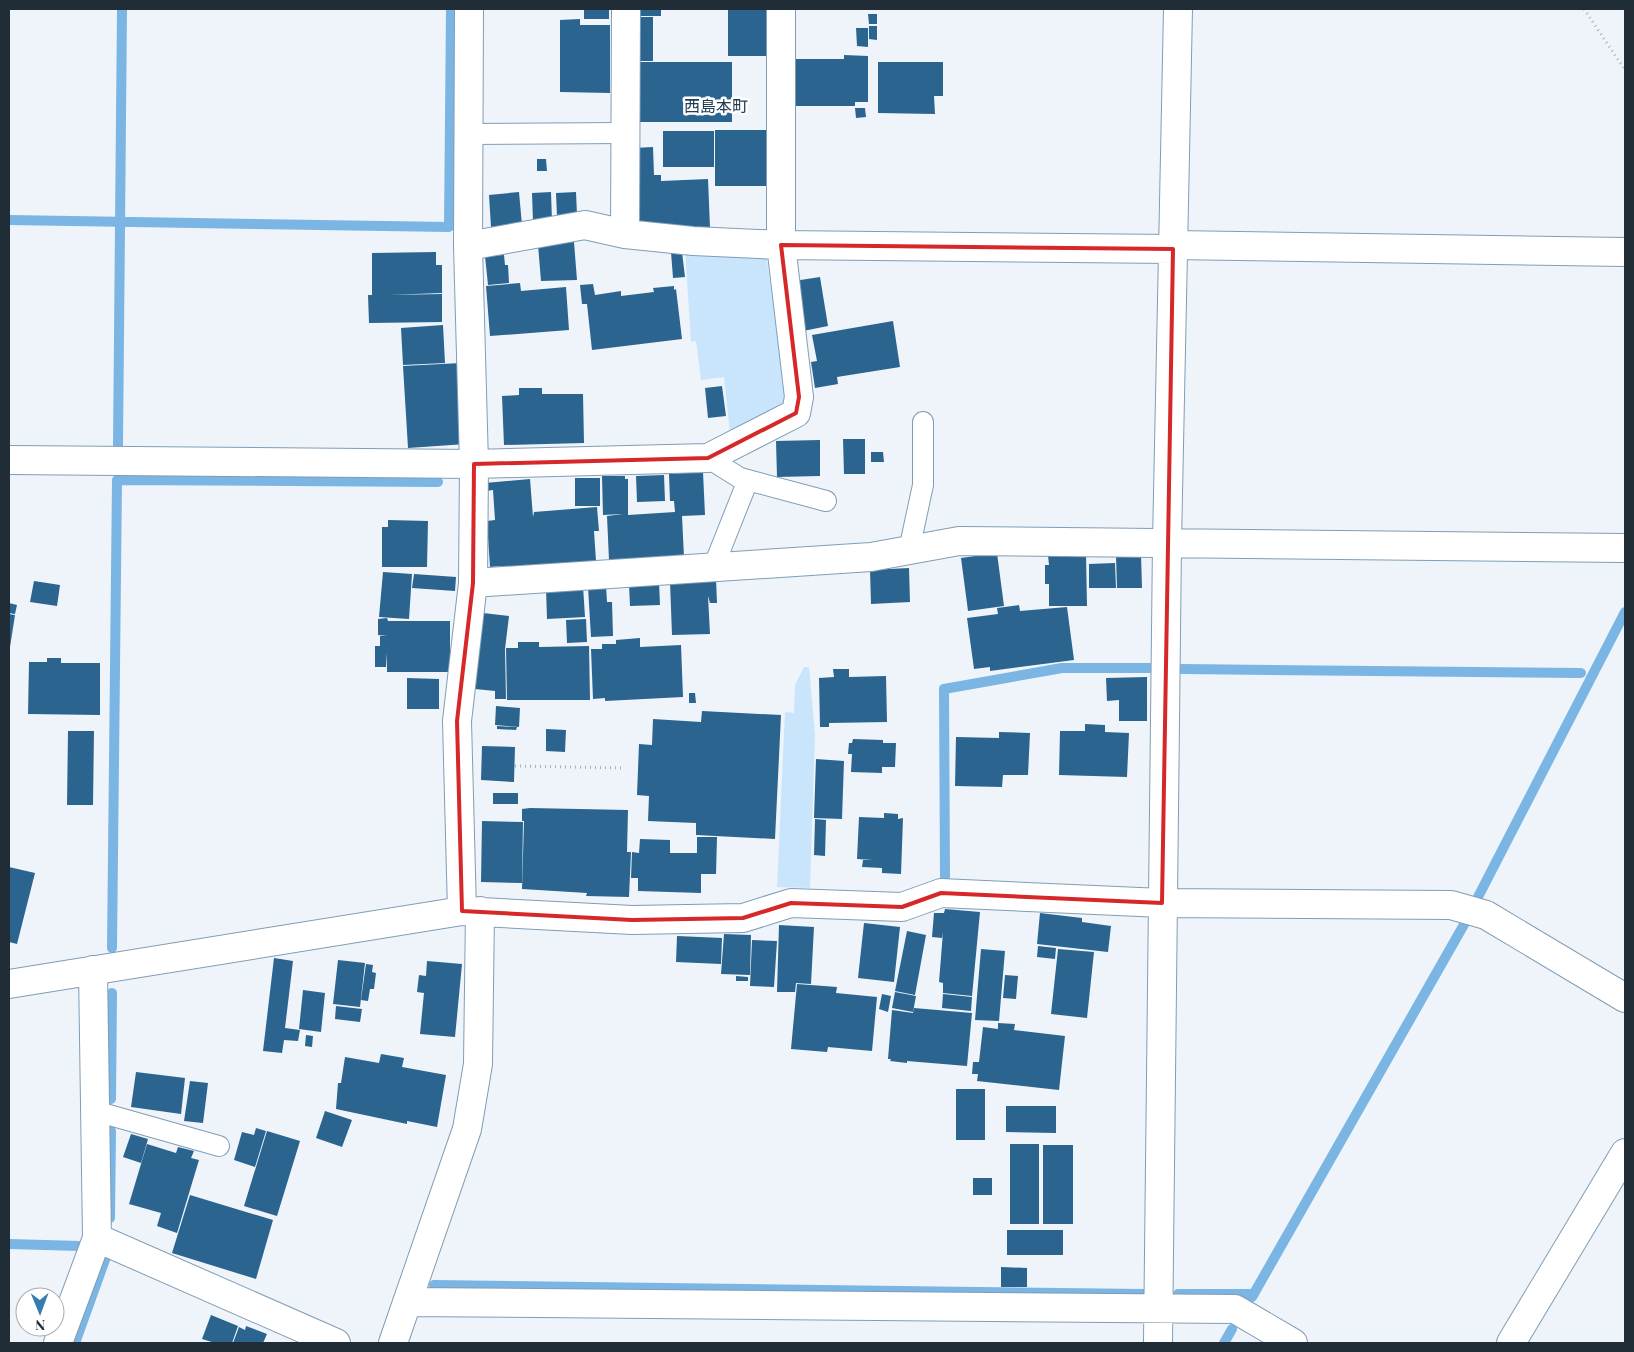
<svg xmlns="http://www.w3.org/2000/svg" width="1634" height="1352" font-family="'Playfair Display','Noto Sans JP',serif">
  <rect width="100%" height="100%" fill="#eef4fa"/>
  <!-- green -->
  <path fill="#c9e5fc" d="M685 249 766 254 786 392 783 408 730 433 724 377 701 380 696 341 691 342Z
    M804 667H809L815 735 810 888 777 887 785 712 794 713 795 685Z"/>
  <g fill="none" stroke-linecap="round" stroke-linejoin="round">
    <!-- stream -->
    <path stroke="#7ab5e4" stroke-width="10" d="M9 220 449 227 451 9
      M118 445 122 9
      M1182 669 1581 673
      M945 877 944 689 1062 668H1155
      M1478 897 1625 612
      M112 948 117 480 438 482
      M111 1099 112 993
      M110 1218 111 1131
      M9 1244 80 1246
      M434 1285 1144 1294
      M1178 1294H1254
      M1252 1297 1466 921
      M75 1343 106 1257
      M1224 1343 1232 1329"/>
  </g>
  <!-- building -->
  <path fill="#2a648f" d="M584 9H609V19H584Z
    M637 9H661V16H637Z
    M728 9H767V56H728Z
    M868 14H877V24H869Z
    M634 17H653V61H633Z
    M580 19V25H610V93L560 92V20Z
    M869 26H877V40L869 39Z
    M856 28H868V47L857 46Z
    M844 55 868 56V102H855V106H793V59H844Z
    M634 62H732V122H634Z
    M878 62H943V96H934L935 114 878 113Z
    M855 108H865L866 117 856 118Z
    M715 130H767V186H715Z
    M663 131H714V167H663Z
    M653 147 654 175H661V181L708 179 710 228 638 227 634 148Z
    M537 159H546L547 171H537Z
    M519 192 522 225 491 227 489 195Z
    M551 192 552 221 533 222 532 193Z
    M576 192 577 215 557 216 556 193Z
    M574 242 577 280 541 281 538 245Z
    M436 252V265H442V293L388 295 442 294V322L369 323 368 295H372V253Z
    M671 252H682L685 277 673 278Z
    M504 255 505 265H508L509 283 488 285 485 256Z
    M820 277 828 326 803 331 794 281Z
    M520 283 521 291 566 287 569 330 490 336 486 286Z
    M593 284 595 295 621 291V296L654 292 653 288 674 286V290L676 289 682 339 592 350 587 304H582L580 285Z
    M893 321 900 367 837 377 838 384 815 388 811 362 817 361 812 335Z
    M443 325 445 363 403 365 401 328Z
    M461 363 466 444 408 448 403 366Z
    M722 386 726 416 708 418 705 388Z
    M519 388H542V394H583L584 443 504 445 502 396 519 395Z
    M843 439H865V474H844Z
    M820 440V476L777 477 776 441Z
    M871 452H883L884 462H871Z
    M703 472 705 515 682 516 684 557 609 560 607 516 623 514 603 515 602 476H625V479H628V515L675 512 674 501H670L669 474Z
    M664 475 665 501 637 502 636 476Z
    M575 478H600V506H575Z
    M530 479 533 517 534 512 597 507 599 531H594L596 561 501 569V566L490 567 487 521 495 520 493 490 486 491 485 483Z
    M388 520 428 521 427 567H382V527H388Z
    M997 553 1004 606 968 611 961 558Z
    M1086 554 1087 606H1049V584H1045V565H1049L1048 555Z
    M1141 555 1142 588H1117L1116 556Z
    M1115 563 1116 588H1089V564Z
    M909 568 910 602 871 604 870 570Z
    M383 572 412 574 409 619 379 617Z
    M414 574 456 577 455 591 412 588Z
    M716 579 717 603H710L708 596 710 634 672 635 670 582Z
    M34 581 60 585 57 606 30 602Z
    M659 582 660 605 630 606 629 584Z
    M583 586 585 617 547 619 546 588Z
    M606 586 607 602H612L613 636 591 637 588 587Z
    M9 603 17 605 15 614 9 613Z
    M1019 605 1020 611 1067 607 1074 660 990 671V667L974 669 967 618 998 614 997 608Z
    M483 613 509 616 505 649 506 699H495V691L475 689Z
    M9 614 15 615 10 647 9 646Z
    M387 618 388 621H450V672H387V653L386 667H375V646H380V636H387L378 635V619Z
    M586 619 587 642 567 643 566 620Z
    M640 638V647L681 645 683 697 605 701V698L593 699 591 649H602V644H616V640Z
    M518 642H539V647L589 646 590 700H507L506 648H518Z
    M47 658H61V663H100V715L28 714 29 662H47Z
    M833 669H849V677L886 676 887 722 829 723V727H820L819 678 834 677Z
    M1147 677V721H1119V700L1107 701 1106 678Z
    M407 678 439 679V709H407Z
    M689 693H695L696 703H689Z
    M496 706 520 708 519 727 495 725Z
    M702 711 781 715 775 839 696 835V823L648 821 649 796 637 795 639 744 652 745 653 719 701 722Z
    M1085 724 1105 725V732L1129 733 1127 777 1059 775 1060 731H1085Z
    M497 726 517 727 516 730 497 729Z
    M546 729 566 730 565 752 546 751Z
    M68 731H94L93 805H67Z
    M999 732 1030 733 1028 775H1003L1002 787 955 786 956 737 999 738Z
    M853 739 883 740V743H896L895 767H882V773L851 772 852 754H848L849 743H852Z
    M482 746 515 747 514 782 481 780Z
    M816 759 844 761 842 819 814 818Z
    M493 793H518V804H493Z
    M530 808 628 810 627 852H631L629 897 586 896 587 893 522 889 524 821H522V809Z
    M884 813 898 814V819L903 818 901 874 882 873V860V868L862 867 863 860H873L857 859 859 817 884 818Z
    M815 819 826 820 825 856 814 855Z
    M482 821 523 822 522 883 481 882Z
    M697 837H717L716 874H701V893L638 891V878H631L632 852 639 853 640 839 670 840V853H697Z
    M9 867 35 873 17 944 9 942Z
    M945 909 980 912 972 996 943 993V983L939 982 943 932 942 938 932 937 934 913H944Z
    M1040 913 1082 918V922L1111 926 1108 952 1037 944Z
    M864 923 900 927 894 982 858 978Z
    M779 925 814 927 811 984 796 983 795 992H777Z
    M907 931 926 935 915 995 895 991Z
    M724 934 751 935 750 975 721 974Z
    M677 936 722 938 721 964 676 962Z
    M752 940 777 941 774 987 750 986Z
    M1038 946 1056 948 1055 959 1037 957Z
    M981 949 1005 951 999 1021 975 1020Z
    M1058 949 1094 952 1087 1018 1051 1014Z
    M274 958 293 961 285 1028 300 1030 298 1041 284 1040 282 1053 263 1051Z
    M338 960 365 963 360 1007 333 1004Z
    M427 961 462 964 455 1037 420 1034 424 993 417 992 419 975 426 976Z
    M366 964 373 965 372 972 376 973 374 989H370L368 1001 361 1000Z
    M1005 975 1018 976 1016 999 1003 998Z
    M736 976 748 977V981H736Z
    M797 984 837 987 836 993 877 997 872 1051 828 1047 827 1052 791 1049Z
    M303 990 325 993 321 1032 299 1029Z
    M895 992 916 996 913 1012 892 1008Z
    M882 994 891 996 888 1012 879 1009Z
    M943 994 972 997 971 1011 942 1008Z
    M336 1006 362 1009 360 1022 335 1019Z
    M914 1008 972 1013 967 1066 907 1061V1063L890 1061 891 1059H888L892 1010 913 1013Z
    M998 1023 1015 1024 1014 1030 1065 1036 1059 1090 977 1081 978 1074H972L973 1062H979L983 1027 998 1029Z
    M306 1035 313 1036 312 1047 305 1046Z
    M381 1054 404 1058 402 1067 446 1075 437 1127 407 1121V1124L336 1109 338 1083H341L345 1057 379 1063Z
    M136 1072 185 1078 181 1114 131 1107Z
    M190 1081 208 1083 203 1123 184 1121Z
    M956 1089H985V1140H956Z
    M1006 1106H1056V1133L1006 1132Z
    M325 1111 352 1120 342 1147 316 1138Z
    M256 1128 266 1131 255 1167 234 1160 242 1132 254 1135Z
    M267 1131 300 1141 277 1216 244 1206Z
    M131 1134 148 1139 141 1163 123 1157Z
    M147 1144 176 1153 178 1147 194 1151 191 1158 199 1160 177 1233 157 1226 161 1213 129 1204Z
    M1010 1144H1039V1224H1010Z
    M1043 1145H1073V1224H1043Z
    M973 1178H992V1195H973Z
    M190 1195 273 1220 256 1279 172 1253Z
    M1007 1230H1063V1255H1007Z
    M1001 1267 1027 1268V1287H1001Z
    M211 1315 238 1326 232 1343H215L202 1339Z
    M246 1326 267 1334 263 1343H233L239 1327 245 1330Z"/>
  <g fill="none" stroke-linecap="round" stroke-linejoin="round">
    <!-- lane casing -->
    <g stroke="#809db6" stroke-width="22">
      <path id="lane" d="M468 134 625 133
        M708 458 740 478 826 501
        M909 550 923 485V422
        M713 568 748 480
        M95 1111 219 1146"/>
    </g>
    <!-- street casing -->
    <g stroke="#809db6" stroke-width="30">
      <path id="street" d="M625 234 626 9
        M1173 245 1625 252
        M468 246 585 225 625 234 693 241 781 245 1173 249
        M9 460 474 464 708 458 796 413 799 397 781 245V9
        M473 583 871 557 959 541 1625 548
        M462 911 457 721 473 583 474 464 468 246 469 9
        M9 984 462 911 632 920 743 918 791 903 902 907 941 893 1162 903 1451 905 1486 915 1625 998
        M97 1238 336 1343
        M407 1302 1235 1309 1293 1343
        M58 1343 97 1238 93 970
        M393 1343 467 1129 478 1064 480 911
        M1158 1343 1167 543 1178 9
        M1511 1343 1625 1153"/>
    </g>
    <!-- path -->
    <path stroke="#a8b0b7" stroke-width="3" stroke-dasharray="1 4" stroke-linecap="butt" d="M1584 9 1625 70
      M515 766 623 768"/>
    <!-- lane -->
    <use href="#lane" stroke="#fff" stroke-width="20"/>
    <!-- street -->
    <use href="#street" stroke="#fff" stroke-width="28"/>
  </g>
  <!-- marked area -->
  <path fill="none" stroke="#d62828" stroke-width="4" stroke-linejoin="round" d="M781 245 1173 249 1162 903 941 893 902 907 791 903 743 918 632 920 462 911 457 721 473 583 474 464 708 458 796 413 799 397Z"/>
  <g text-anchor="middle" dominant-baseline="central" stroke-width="5" stroke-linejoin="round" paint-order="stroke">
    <!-- quarter labels -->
    <g font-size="16" fill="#213b50" stroke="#fff">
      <text x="716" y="105">西島本町</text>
    </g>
  </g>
  <!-- border -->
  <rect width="1634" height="1352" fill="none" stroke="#202c36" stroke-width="20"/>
  <!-- north arrow -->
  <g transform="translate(40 1312) rotate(179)"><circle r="24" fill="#ffffff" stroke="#a6abaf"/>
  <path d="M0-4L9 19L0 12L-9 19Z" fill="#357cb1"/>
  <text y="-8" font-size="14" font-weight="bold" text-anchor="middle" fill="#202c36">N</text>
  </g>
</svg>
